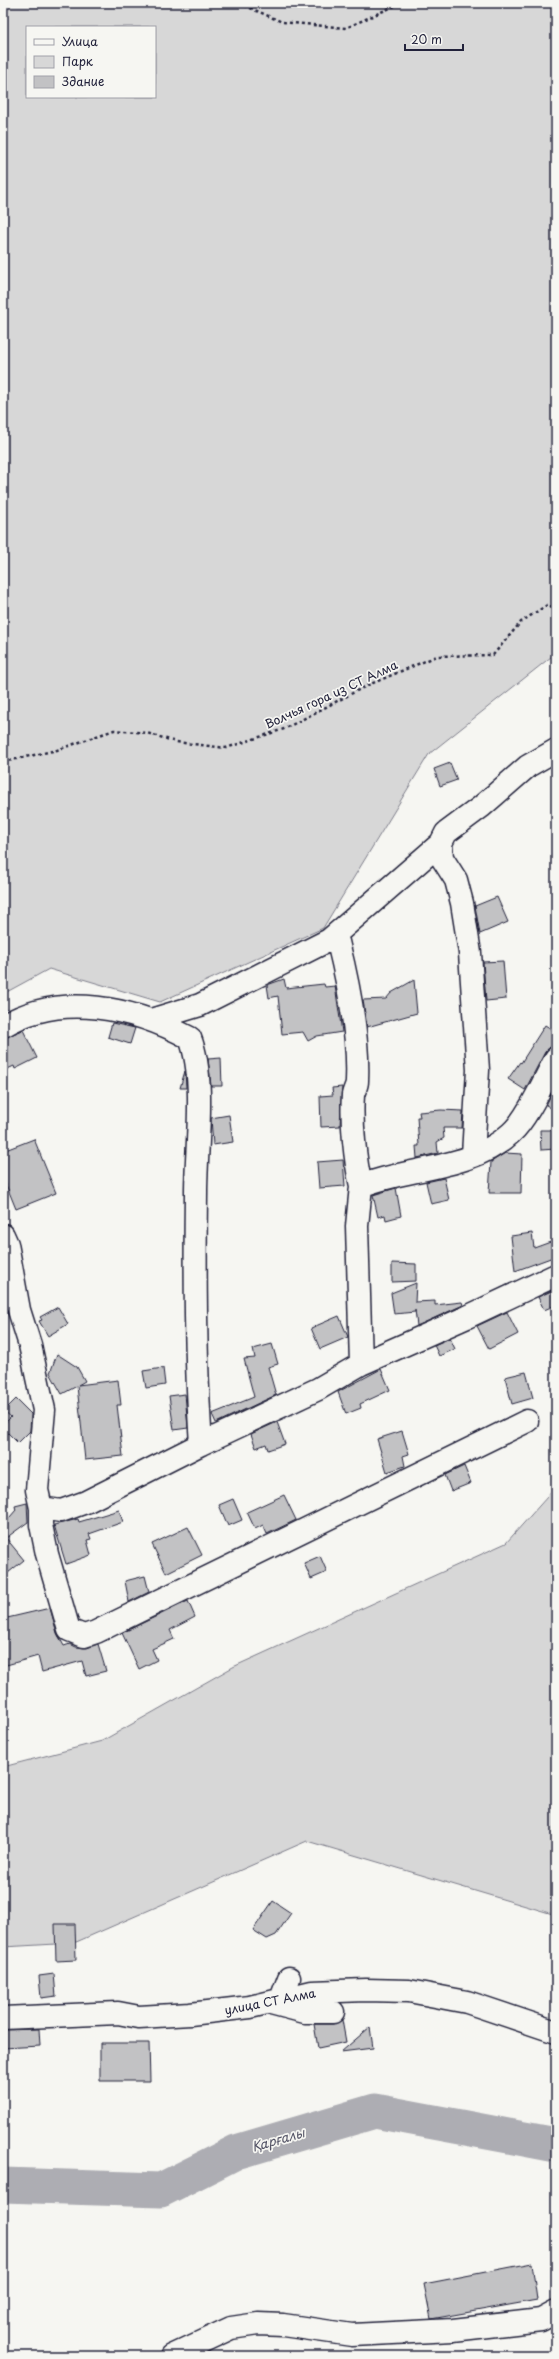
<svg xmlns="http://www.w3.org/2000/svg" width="559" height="2359" font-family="'Playpen Sans',sans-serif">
  <rect width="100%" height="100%" fill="#f6f6f2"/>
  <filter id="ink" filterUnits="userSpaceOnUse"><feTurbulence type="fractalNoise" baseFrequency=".025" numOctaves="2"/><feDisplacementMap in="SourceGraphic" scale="8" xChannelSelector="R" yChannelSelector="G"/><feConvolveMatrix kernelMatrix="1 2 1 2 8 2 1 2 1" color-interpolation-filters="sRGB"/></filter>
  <g filter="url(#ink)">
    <!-- green -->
    <path fill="#d7d7d7" stroke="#7c7c89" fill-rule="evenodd" d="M3 3H556V653L429 754 323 928 160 1002 49 969 3 994ZM27 27H155V97H27Z
      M556 1487V1915L307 1841 74 1943 3 1947V1767L102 1741 233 1667 506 1543Z"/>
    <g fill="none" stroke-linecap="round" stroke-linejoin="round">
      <!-- river -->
      <path stroke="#adadb3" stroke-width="35" d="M3 2185 161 2190 236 2152 375 2111 556 2145"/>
    </g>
    <!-- building -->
    <path fill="#c2c2c4" stroke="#22223b" d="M450 763 457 780 440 786 434 769Z
      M497 897 508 922 480 934 475 906Z
      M503 961 506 999 486 1001 483 962Z
      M284 979 286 988 324 984 325 987 335 986 342 1032 317 1036 308 1041 303 1032 282 1034 278 996 269 998 267 985Z
      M414 980 417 1013 367 1027 363 1000 386 999 391 993Z
      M112 1023 135 1028 130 1044 108 1037Z
      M545 1025 556 1032V1046L550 1047 545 1052 525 1090 508 1079 520 1062 521 1063Z
      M23 1030 37 1058 15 1069 14 1066 3 1071V1038Z
      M221 1058 222 1086H211L208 1059Z
      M185 1071 186 1088H180Z
      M556 1085V1111L546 1105Z
      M342 1087 340 1126 321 1127 320 1096 333 1095 332 1088Z
      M441 1110 463 1111 462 1128H443L444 1138 437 1142 438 1153 417 1158 416 1146H419L417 1117H420L419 1112Z
      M229 1115 233 1142 213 1145 211 1118Z
      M540 1130H556V1149L541 1150Z
      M34 1139 56 1193 16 1209 3 1177V1151Z
      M505 1153 522 1154 521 1193H489L491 1162Z
      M343 1160 345 1186 319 1188 317 1162Z
      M444 1178 449 1200 431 1204 426 1182Z
      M396 1188 401 1216 386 1220 385 1215 378 1217 373 1195Z
      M532 1233 534 1248 556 1240V1256L515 1271 511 1236Z
      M392 1263 416 1264V1281L392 1282Z
      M416 1283 415 1302 435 1301V1305L462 1302 463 1305 417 1326 415 1310V1312L394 1314 391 1293Z
      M556 1289V1305L544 1310 538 1297Z
      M58 1307 68 1324 48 1336 39 1321 42 1320 40 1317Z
      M507 1312 518 1334 489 1349 477 1326Z
      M339 1316 348 1337 320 1349 311 1328Z
      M450 1338 455 1349 439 1356 434 1345Z
      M272 1344 278 1364 268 1367 276 1395 216 1423 212 1414 254 1397 244 1359 255 1358 253 1349Z
      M57 1354 77 1367 85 1381 78 1385 118 1380 121 1405H117L123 1456 85 1460 77 1386 62 1394 50 1373Z
      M163 1368 165 1385 146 1388 143 1371Z
      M381 1369 390 1390 360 1404 361 1408 346 1414 338 1392Z
      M526 1372 533 1398 512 1404 505 1377Z
      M185 1394 188 1428 174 1430 169 1396Z
      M16 1399 31 1414 30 1431 18 1443 3 1428V1425L11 1417 4 1411Z
      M277 1422 285 1444 268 1450 266 1444 256 1448 251 1434Z
      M402 1431 409 1454 403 1456 405 1466 387 1472 377 1439Z
      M464 1466 471 1483 451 1491 445 1475Z
      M284 1495 296 1520 267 1534 263 1525 255 1529 247 1512Z
      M233 1499 242 1520 228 1526 219 1505Z
      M27 1503 28 1522 6 1538 24 1560 3 1577V1525L16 1510 15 1506Z
      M119 1510 123 1522 89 1534 91 1539 87 1540 91 1555 66 1564 54 1525 78 1519 79 1522Z
      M188 1527 202 1555 166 1573 152 1544Z
      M320 1556 327 1572 311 1579 304 1563Z
      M145 1576 149 1592 129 1602 125 1581Z
      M188 1601 195 1617 170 1630 174 1639 152 1649 157 1660 139 1669 122 1633Z
      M50 1608 57 1633 64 1646 70 1644 76 1647 87 1648 98 1644 106 1671 86 1676 82 1661 42 1672 38 1656 3 1666V1619Z
      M273 1901 291 1913 276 1935 267 1939 253 1930Z
      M55 1924H75L76 1960 56 1961Z
      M54 1974 56 1996 41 1998 39 1976Z
      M342 2020 346 2042 318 2048 314 2024H333Z
      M370 2027 373 2048 341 2052Z
      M39 2029 40 2046 3 2048V2030Z
      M100 2043H149L150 2081H100Z
      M532 2263 537 2300 431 2319 424 2284Z"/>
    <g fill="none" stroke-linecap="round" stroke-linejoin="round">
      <!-- minor casing -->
      <g stroke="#22223b" stroke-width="25">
        <path id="minor" d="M329 940 441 843
          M151 1020 200 1005 329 940 338 942C348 982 359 1039 357 1081 357 1086 354 1090 353 1095 351 1122 355 1160 361 1186
          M3 1026C61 991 134 1008 190 1038 206 1079 196 1147 196 1192 195 1276 195 1360 201 1444
          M473 1155 478 1070 470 953 462 903 456 880 442 858 441 843 446 833 481 807 528 766 556 750
          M3 1235 7 1244 19 1310 30 1345 44 1410 37 1490 41 1508V1525L47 1554 69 1630 84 1636 96 1632 527 1421
          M361 1364 357 1226 361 1186C407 1167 472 1170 511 1133 528 1118 545 1078 556 1058
          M41 1508 61 1511 86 1502 201 1444 318 1389 361 1364 467 1317 556 1275
          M281 1999 289 1978
          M271 2003 305 2012H333
          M3 2018 118 2013 139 2017 190 2014 250 2007 312 1992 366 1990 409 1991 467 2002 556 2032
          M171 2356 231 2328 258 2324 283 2325 352 2335 453 2330 541 2320 556 2312"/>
      </g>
      <!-- path -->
      <path stroke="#22223b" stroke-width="2.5" stroke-dasharray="3 3" stroke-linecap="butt" d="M239 3 282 22 346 28 401 3
        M3 16 11 3
        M3 762 57 750 114 730 147 733 176 742 226 748 284 729 366 686 437 656 493 655 521 622 547 605 556 609"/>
      <!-- minor -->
      <use href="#minor" stroke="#f6f6f2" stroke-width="22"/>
    </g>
  </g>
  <g text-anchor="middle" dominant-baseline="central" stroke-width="3.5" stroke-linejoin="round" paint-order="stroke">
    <!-- street labels -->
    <g font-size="12" fill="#22223b" stroke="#f6f6f2">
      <text transform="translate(331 694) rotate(-25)">Волчья гора из СТ Алма</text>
      <text transform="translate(270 2001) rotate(-11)">улица СТ Алма</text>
    </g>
    <!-- water labels -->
    <g font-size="13" font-style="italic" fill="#535365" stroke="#f6f6f2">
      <text transform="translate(278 2139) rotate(-16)">Қарғалы</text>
    </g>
  </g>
  <!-- margin -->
  <rect width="559" height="2359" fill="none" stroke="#f6f6f2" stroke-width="16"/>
  <rect x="8" y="8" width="543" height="2343" fill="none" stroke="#22223b" stroke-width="1.5" filter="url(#ink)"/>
  <!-- legend -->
  <rect x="26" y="26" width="130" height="72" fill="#f6f6f2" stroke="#a1a1a9"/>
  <rect x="34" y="39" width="20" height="6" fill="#f6f6f2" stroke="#a1a1a9"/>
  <text x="62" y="46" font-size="12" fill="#22223b">Улица</text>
  <rect x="34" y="56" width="20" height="12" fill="#d7d7d7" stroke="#a1a1a9"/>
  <text x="62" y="66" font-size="12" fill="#22223b">Парк</text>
  <rect x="34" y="76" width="20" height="12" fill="#c2c2c4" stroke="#a1a1a9"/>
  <text x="62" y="86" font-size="12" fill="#22223b">Здание</text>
  <!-- scale -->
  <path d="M405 44v6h58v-6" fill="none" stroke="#22223b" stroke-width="2"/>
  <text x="411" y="44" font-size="12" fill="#22223b" stroke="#f6f6f2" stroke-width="3" paint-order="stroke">20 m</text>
</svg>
